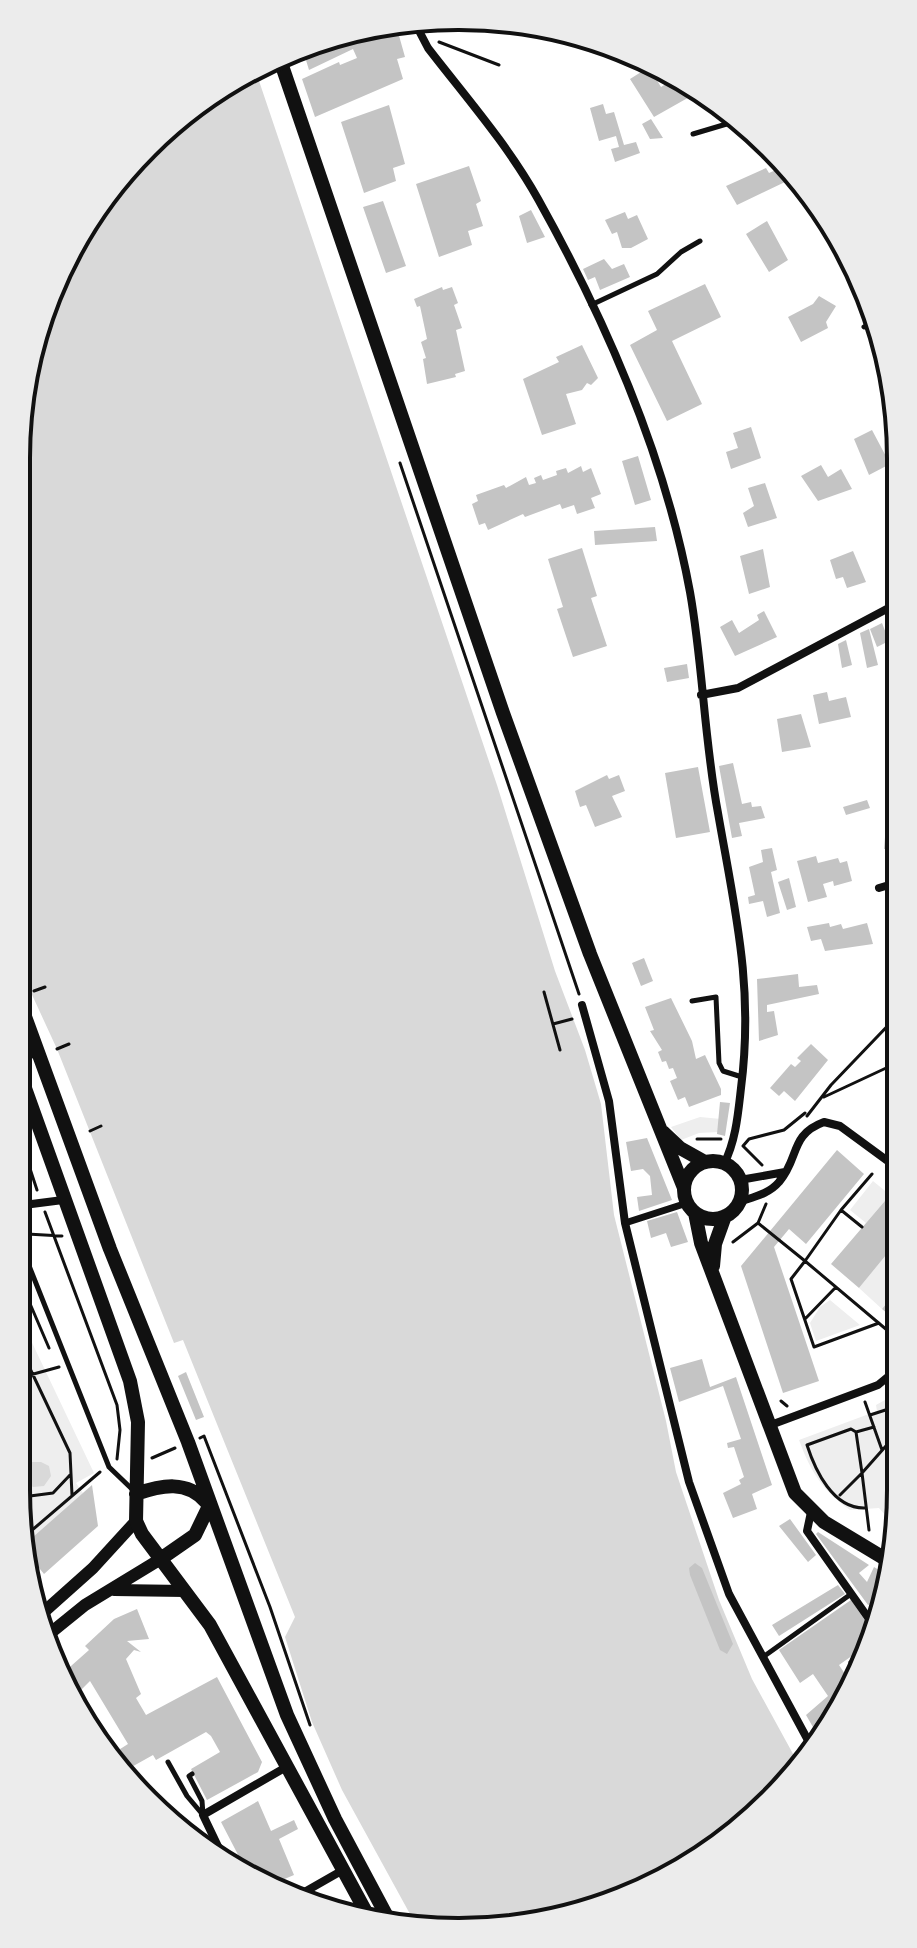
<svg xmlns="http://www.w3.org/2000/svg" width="917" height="1948" font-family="Spectral,serif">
  <rect width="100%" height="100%" fill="#fff"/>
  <!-- green -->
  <path fill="#eee" d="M700 1117 721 1119 718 1132 699 1133 681 1140 671 1127Z
    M873 1181 890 1195 866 1223 850 1210Z
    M900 1238V1287L882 1309 859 1288Z
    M830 1300 860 1325 816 1341 810 1323 820 1307Z
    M16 1309 94 1473 76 1483 83 1493 25 1544 16 1490Z
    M901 1391V1490L894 1525 879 1508 850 1510C822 1490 811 1472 799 1440L877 1411 876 1405Z"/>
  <!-- water -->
  <path fill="#d9d9d9" d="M256 72 497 785 555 971 585 1050 601 1104 614 1215 666 1421 676 1472 719 1600 752 1679 798 1763 772 1802 655 1886 517 1928 416 1925 342 1790 312 1722 285 1637 295 1617 183 1340 174 1343 57 1049 16 960V458L50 289 146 145Z
    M24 1428 31 1433 21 1458 25 1462H41L49 1466 51 1476 44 1486 33 1487 21 1477 16 1479V1429Z"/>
  <!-- building -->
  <path fill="#c4c4c4" d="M387 30 389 35 398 32 405 57 397 59 403 79 315 117 302 79 339 62 340 65 357 58 353 49 309 70 302 47Z
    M649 67 661 87 676 78 700 91 654 117 630 79Z
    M603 104 606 114 614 112 624 145 636 142 640 153 615 162 611 149 619 147 616 136 599 141 590 108Z
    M389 105 405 164 393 168 396 181 364 193 341 122Z
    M651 119 663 138 650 139 642 124Z
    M469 166 481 201 476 204 483 226 468 231 472 245 439 257 416 184Z
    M766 168 769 173 778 169 785 182 737 205 726 186Z
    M383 201 406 266 386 273 363 207Z
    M531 210 545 237 527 243 519 216Z
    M625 212 628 219 637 215 648 239 631 248H622L617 232 612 234 605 220Z
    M767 221 788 260 769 272 746 234Z
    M604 259 612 269 624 264 630 277 600 290 595 277 588 280 583 269Z
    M705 284 721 317 672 341 702 404 667 421 630 345 657 330 648 311Z
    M442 287 443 290 452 287 458 303 454 305 462 328 456 330 465 371 455 374 456 377 427 384 423 359 426 358 421 342 427 339 420 306 417 307 414 299Z
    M819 296 836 306 826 322 828 328 801 342 788 317 813 304Z
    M582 345 598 378 591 385 587 383 582 390 566 394 576 424 542 435 523 379 559 362 556 357Z
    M751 427 761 458 731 469 726 452 738 448 733 433Z
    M872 430 890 464 869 475 854 439Z
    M638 456 651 500 635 505 622 461Z
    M821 465 828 477 841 469 852 489 818 501 801 476Z
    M581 466 583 472 591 468 601 494 591 498 595 508 577 514 574 505 562 509 560 504 525 517 523 514 488 530 485 523 479 525 472 504 478 501 476 495 504 485 506 488 526 477 529 485 536 483 534 478 541 475 543 480 557 475 556 471 566 468 568 473Z
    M765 483 777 518 748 527 743 513 754 506 748 488Z
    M655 527 657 541 595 545 594 531Z
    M582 548 597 596 591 598 607 646 573 657 557 609 563 607 548 559Z
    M763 549 770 587 749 594 740 556Z
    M853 551 866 582 847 588 843 577 836 579 830 560Z
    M764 611 777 637 735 656 720 627 732 620 739 633 759 620 757 615Z
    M882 623 889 641 877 647 870 629Z
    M869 629 878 665 867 668 860 633Z
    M846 640 852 665 842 668 838 644Z
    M687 664 689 678 667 682 664 668Z
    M827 692 829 701 846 697 851 717 819 724 813 695Z
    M801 714 811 747 782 752 777 719Z
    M733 763 742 804 751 802 752 807 761 806 765 818 739 823 742 836 732 838 719 766Z
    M698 767 710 832 676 838 665 773Z
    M607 775 609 779 619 775 625 791 612 796 622 817 595 827 586 805 580 807 575 791Z
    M867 800 870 808 846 815 843 807Z
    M899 831V850L884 849 885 837 892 838Z
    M772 848 777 870 771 872 780 913 767 917 763 901 749 904 748 897 755 895 749 867 763 862 761 850Z
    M816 856 818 863 838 858 840 863 847 861 852 881 834 886 833 881 823 884 827 897 808 902 797 861Z
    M789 878 796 907 787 910 778 882Z
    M829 923 830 927 841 924 843 929 867 923 873 944 825 951 821 939 811 941 807 927Z
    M644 958 653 981 641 986 632 963Z
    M798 974 799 987 817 985 819 994 767 1005V1012L774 1011 778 1035 759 1041 757 979Z
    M671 998 692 1041 696 1059 705 1055 721 1089V1095L689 1107 685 1097 678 1100 670 1081 677 1078 673 1068 669 1069 666 1061 662 1062 658 1052 662 1050 650 1031 654 1030 645 1007Z
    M811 1044 828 1060 795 1101 784 1091 779 1096 770 1088 791 1064 795 1067 801 1061 797 1058Z
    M720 1102 730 1103 725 1136 717 1134Z
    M647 1138 672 1200 639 1211 637 1197 652 1195 650 1176 643 1169 631 1171 626 1142Z
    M837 1150 864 1174 806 1244 789 1229 774 1247 819 1381 783 1393 741 1266Z
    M890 1195 900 1203V1238L859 1288 831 1264Z
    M677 1212 688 1242 671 1247 666 1233 651 1238 647 1221Z
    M900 1287V1324L882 1309Z
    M702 1359 710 1387 736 1377 772 1485 752 1494 757 1509 733 1518 723 1493 741 1484 739 1480 744 1477 734 1447 728 1448 727 1443 741 1439 723 1386 679 1402 670 1368Z
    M186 1372 204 1417 196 1420 178 1376Z
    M92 1485 98 1526 44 1574 27 1553 25 1544Z
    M790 1519 816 1555 808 1562 779 1526Z
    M818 1532 869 1565 859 1573 867 1582 874 1567 884 1573 879 1600 868 1605 816 1534Z
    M695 1563 702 1568 733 1644 727 1654 720 1650 690 1575 689 1568Z
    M838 1585 845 1594 779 1636 772 1625Z
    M851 1600 873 1632 868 1654 863 1648 839 1665 851 1683 843 1688 845 1692 817 1734 806 1715 828 1696 813 1674 800 1683 779 1650Z
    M137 1609 149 1639 127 1641 141 1652 134 1650 126 1659 141 1694 136 1698 146 1715 217 1677 262 1762 258 1772 207 1800 191 1769 220 1752 211 1736 206 1732 156 1760 153 1755 128 1769 117 1751 128 1744 90 1681 74 1697 62 1674 89 1650 85 1646 114 1619Z
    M258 1801 271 1831 294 1820 298 1829 279 1839 294 1875 275 1883 247 1872 221 1822Z"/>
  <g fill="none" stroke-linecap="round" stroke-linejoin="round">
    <!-- path -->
    <path stroke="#111" stroke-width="3" d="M439 42 499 65
      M400 463 579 994
      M34 991 45 987
      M544 992 560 1050
      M553 1024 572 1019
      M57 1049 69 1044
      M824 1097 899 1062
      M807 1116 831 1085 899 1014
      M16 1126 37 1190
      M90 1131 101 1126
      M697 1139H721
      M762 1165 743 1146 749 1139 784 1130 805 1113
      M841 1210 872 1174
      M45 1212 117 1405 120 1430 117 1459
      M758 1223 805 1261 791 1279 814 1347 879 1323
      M862 1227 841 1210 805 1261 900 1341
      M27 1234 62 1236
      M733 1242 758 1223 766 1204
      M16 1271 49 1348
      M805 1319 836 1287
      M16 1339 70 1453 72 1495
      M19 1378 59 1367
      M781 1401 787 1406
      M865 1402 882 1450
      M870 1415 901 1405
      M856 1432 851 1429 807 1445C815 1470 833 1509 865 1508
      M200 1438 204 1436 270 1607 310 1725
      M152 1458 175 1448
      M16 1481 30 1496 27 1512 21 1519
      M840 1495 862 1473 856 1432 874 1427
      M30 1496 53 1493 70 1475
      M869 1530 862 1473 901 1429
      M24 1537 100 1472
      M850 1662 858 1673"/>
    <!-- service -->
    <path stroke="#111" stroke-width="5" d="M693 134 740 120
      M591 305 657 274 681 252 700 241
      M864 327 876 321
      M692 1001 716 997 719 1063 723 1071 742 1077
      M16 1233 109 1467 134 1491
      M35 1602 46 1609
      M763 1657 851 1594
      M168 1762 187 1796 203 1815 202 1801 189 1776 192 1774"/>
    <!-- pedestrian -->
    <path stroke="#111" stroke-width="7" d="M625 1223 687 1203"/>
    <!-- minor -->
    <path stroke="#111" stroke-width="8" d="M416 25 428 48C465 96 508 145 538 199 605 319 665 456 690 592 703 665 704 739 718 813 735 911 754 987 741 1088 738 1114 736 1140 724 1164
      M701 695 738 688 898 603
      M879 888 899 882
      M582 1005 609 1101 625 1223 689 1482 729 1594 810 1744
      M16 1040 37 1057
      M740 1180 785 1172
      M739 1202C753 1197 769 1194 779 1182 800 1158 789 1135 824 1122L840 1126 900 1170
      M16 1206 63 1200
      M768 1426 878 1385 901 1366
      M811 1512 807 1531 874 1626
      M226 1863 203 1815 288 1766
      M301 1894 343 1870"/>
    <!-- secondary -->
    <path stroke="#111" stroke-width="12" d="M114 1590 185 1591
      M37 1618 93 1568 136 1521
      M43 1639 85 1605 159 1560"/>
    <!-- primary -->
    <path stroke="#111" stroke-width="14" d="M279 57 503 713 590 954 684 1188
      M16 992 110 1249 188 1442 287 1715 335 1819 391 1924
      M16 1063 130 1381 138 1422 136 1521 142 1534 210 1625 372 1923
      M663 1132 680 1148 705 1162
      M684 1190a29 29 0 1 1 58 0a29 29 0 1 1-58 0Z
      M695 1213 701 1243 795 1493 824 1522 887 1560
      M713 1266 715 1244 725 1216
      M136 1494C162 1485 187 1480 206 1502
      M159 1560 195 1535 209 1506"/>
  </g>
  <!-- crop -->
  <path d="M0 0H917V1948H0ZM458 30H459A428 428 0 0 1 887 458V1490A428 428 0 0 1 459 1918H458A428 428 0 0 1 30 1490V458A428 428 0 0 1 458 30Z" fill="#ececec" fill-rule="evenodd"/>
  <path fill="none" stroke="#111" stroke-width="4" d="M458 30H459A428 428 0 0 1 887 458V1490A428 428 0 0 1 459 1918H458A428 428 0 0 1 30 1490V458A428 428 0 0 1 458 30Z"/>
</svg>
